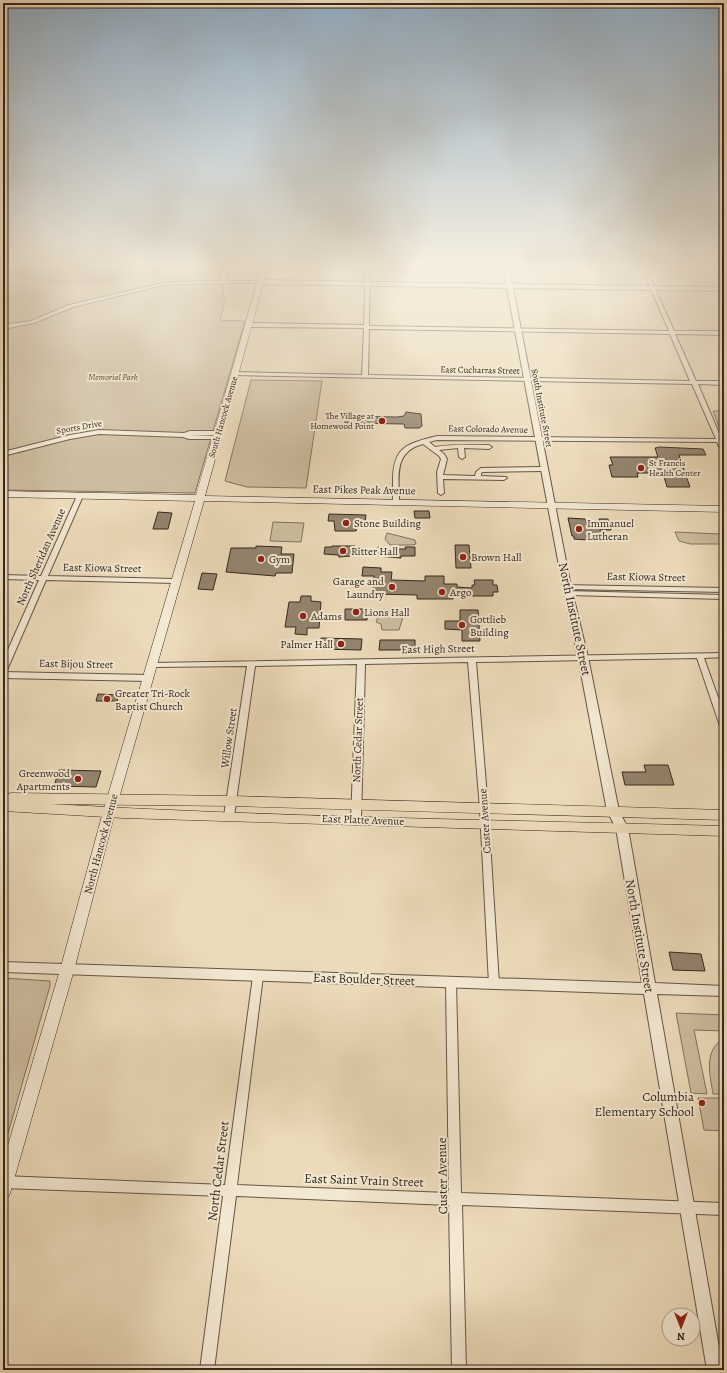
<svg xmlns="http://www.w3.org/2000/svg" width="727" height="1373" font-family="Alegreya,serif">
  <rect width="100%" height="100%" fill="#ecdbba"/>
  <filter id="stains"><feTurbulence type="fractalNoise" baseFrequency=".005" numOctaves="4"/><feColorMatrix values="0 0 0 0 .2 0 0 0 0 .09 0 0 0 0 .02 0 0 0 .5 -.17"/></filter>
  <radialGradient id="worn" r=".72"><stop offset=".6" stop-color="#630" stop-opacity="0"/><stop offset="1" stop-color="#630" stop-opacity=".3"/></radialGradient>
  <!-- green -->
  <path fill="#cdbda0" stroke="#817260" d="M3 266H224L220 282 224 288 222 298H226L220 320 245 321 195 493 3 490Z
    M251 380 322 381 306 488 247 487 225 481Z
    M713 411H724V437H723Z
    M273 522 304 523 301 542 270 541Z
    M675 532 720 534 724 544H690L679 541Z
    M387 533 415 540 416 544 412 545H390L385 539Z
    M381 610H401V617H403L399 630H382L381 624 376 622 378 617 381 616Z
    M3 978 50 981V986L3 1151Z
    M676 1013 724 1015V1031L694 1030 707 1094 691 1093Z
    M724 1038V1094H713C710 1074 703 1051 724 1038Z
    M698 1098H724V1131L704 1130Z"/>
  <!-- water -->
  <path fill="#ae9e85" stroke="#7e6f5c" d="M3 266H171L161 271 82 286 42 283 3 272Z"/>
  <g fill="none" stroke-linecap="round" stroke-linejoin="round">
    <!-- shore -->
    <path stroke="#726352" stroke-width="1" d="M16 266 44 275 75 277 136 266
      M38 266C61 272 82 271 105 266
      M3 269 53 281 82 282 161 266"/>
  </g>
  <!-- building -->
  <path fill="#948570" stroke="#35281f" d="M406 412 421 414 422 426 419 428H405L404 424 345 423 346 416 397 417 404 416Z
    M659 447 703 449 706 455H679L690 487H667L663 473H637L638 477H612L609 465H613L610 457H658L655 448Z
    M414 511H429L430 518H415Z
    M158 512 172 513 168 529H153Z
    M329 514 366 515 365 522H358L356 531H335L334 521H328Z
    M568 518 585 519 586 522H600L599 519H608L611 530H600L602 541 574 539V536H572Z
    M455 545H469L471 568H456Z
    M256 546 282 547 281 554H294L292 573H276L275 576 226 572 231 548H256Z
    M332 546H355V548H362V555L339 557 338 555 324 554 325 547H332Z
    M378 547H387V549H406L405 547H415V556H401V558L378 556Z
    M363 567 381 568V572H392L391 580 425 581V576H444V584H457V587L472 588V585H475L474 580H493V585H497L498 592H493V596H457V597H453V599H417V595L373 594 374 576H362Z
    M202 573 217 574 213 590 198 589Z
    M301 596H311V601L321 602 319 628H307V635L295 634 296 627H285L289 602H300Z
    M345 609H368L367 620H345Z
    M460 610H478L480 641H462V630L445 629V621H460Z
    M321 638 362 639 361 650 320 649Z
    M380 640H415V650H379Z
    M98 694 119 695 117 701H96Z
    M644 765H668L674 785H625L622 772H646Z
    M59 770 101 771 96 787 54 786Z
    M669 952 701 954 705 971 673 970Z"/>
  <g fill="none" stroke-linecap="round" stroke-linejoin="round">
    <!-- minor casing -->
    <g stroke="#635546" stroke-width="2">
      <path id="minor" d="M224 266H228L226 281H261L263 282 261 283 175 284 159 286 73 307 34 323 3 329V325L31 321 69 305 159 284 175 282 221 281Z
        M366 266H370L369 326 669 331 641 266H645L674 331H724V335L675 334 696 381H724V385L698 384 721 438 724 437V441H723L724 453 721 451 717 442 437 440 429 442 435 447C453 444 471 445 489 445L492 447 489 449 464 448 465 457 462 459 459 457 458 448 439 450 444 454 447 459 443 475 475 476 476 472 481 468 544 467 547 469 544 471 483 472 481 473V476L506 477 507 478 504 480 443 479 444 493 441 495 438 493 437 472 441 459 439 456 423 444C393 452 399 477 399 502L398 503H394C392 497 393 488 393 481 393 446 407 444 437 436L716 439 692 384 233 375 232 374 235 372 362 375 364 328 248 327 245 325 248 323 364 325ZM369 329 670 334 690 381 368 375Z
        M99 430 184 433 190 431H217L220 433 217 435H190L218 436 219 437 216 439H189L183 437 99 434 70 439 3 456V452L70 435Z
        M80 494 83 496 48 576 176 579 180 581 176 583 46 580 7 670 3 672V661L39 580 3 579V575L41 576 77 496Z
        M564 585 724 588V592L567 589 563 587Z
        M566 591 724 595V599L569 595H566L565 593Z
        M724 653V657L704 658 724 714V729L720 726 697 658 476 662 488 809 499 984 498 987 494 988 490 987 489 984 480 809 468 662 365 664 361 820 359 822H353L351 820 357 664 255 666 234 816 232 818H226L224 816 247 666 152 667 148 665 152 663Z
        M258 972 262 973 263 976 237 1185 449 1193 446 982 447 979 451 978 455 979 456 982 461 1193 724 1203V1215L462 1205 466 1370H452L449 1205 236 1196 214 1370H200L223 1196 3 1188V1176L225 1185 253 976 254 973Z"/>
    </g>
    <!-- tertiary casing -->
    <g stroke="#635546" stroke-width="2">
      <path id="tertiary" d="M503 266H509L512 284 724 287V291L513 288 571 587 588 657 619 811 628 828 655 983 724 986V996L657 994 723 1370H707L644 994 3 972V962L642 983 616 828 607 811 578 657 563 587 507 288 261 284 258 282 261 280 506 284Z
        M3 672 148 675 153 678 148 681 3 678Z"/>
    </g>
    <!-- secondary casing -->
    <g stroke="#35281f" stroke-width="1">
      <path id="secondary" d="M262 266H268L205 496 724 506V512L204 501 115 812 74 970 11 1190 9 1196 3 1198V1162L60 970 103 812 195 501 3 497V491L196 495Z"/>
    </g>
    <!-- primary casing -->
    <g stroke="#35281f" stroke-width="1">
      <path id="primary" d="M12 793 232 796 724 810V820L232 806 50 804C274 817 499 820 724 826V836L123 818 3 811V801H7L5 798 7 794Z"/>
    </g>
    <!-- minor -->
    <use href="#minor" fill="#f3e8d2" fill-rule="evenodd"/>
    <!-- tertiary -->
    <use href="#tertiary" fill="#f3e8d2" fill-rule="evenodd"/>
    <!-- secondary -->
    <use href="#secondary" fill="#f3e8d2" fill-rule="evenodd"/>
    <!-- primary -->
    <use href="#primary" fill="#ecdbba" fill-rule="evenodd"/>
  </g>
  <!-- sky -->
  <linearGradient id="sky" x2="0" y2="1"><stop stop-color="#91abc0"/><stop offset="0.58" stop-color="#f6efe0"/><stop offset="1" stop-color="#f6efe0" stop-opacity="0"/></linearGradient>
  <rect width="727" height="459" fill="url(#sky)"/>
  <!-- markers -->
  <g fill="#8f2418" stroke="#f3e8d2" stroke-width="1.5">
    <circle cx="382" cy="421" r="4"/>
    <circle cx="641" cy="468" r="4"/>
    <circle cx="346" cy="523" r="4"/>
    <circle cx="579" cy="529" r="4"/>
    <circle cx="343" cy="551" r="4"/>
    <circle cx="463" cy="557" r="4"/>
    <circle cx="261" cy="559" r="4"/>
    <circle cx="392" cy="587" r="4"/>
    <circle cx="442" cy="592" r="4"/>
    <circle cx="356" cy="612" r="4"/>
    <circle cx="303" cy="616" r="4"/>
    <circle cx="462" cy="625" r="4"/>
    <circle cx="341" cy="644" r="4"/>
    <circle cx="107" cy="699" r="4"/>
    <circle cx="78" cy="779" r="4"/>
    <circle cx="702" cy="1103" r="4"/>
  </g>
  <g text-anchor="middle" dominant-baseline="central" stroke-width="4" stroke-linejoin="round" paint-order="stroke">
    <!-- far-street labels -->
    <g font-size="9" fill="#35281f" stroke="#f3e8d2">
      <text transform="translate(480 370) rotate(1)">East Cucharras Street</text>
      <text transform="translate(542 408) rotate(79)">South Institute Street</text>
      <text transform="translate(223 417) rotate(-74)">South Hancock Avenue</text>
      <text transform="translate(79 427) rotate(-10)">Sports Drive</text>
      <text transform="translate(488 429) rotate(1)">East Colorado Avenue</text>
    </g>
    <!-- far-park labels -->
    <g font-size="9" font-style="italic" fill="#5b4d3f" stroke="#f3e8d2">
      <text x="113" y="377">Memorial Park</text>
    </g>
    <!-- far-poi labels -->
    <g font-size="9" fill="#35281f" stroke="#f3e8d2" text-anchor="end">
      <text x="374" y="416">The Village at<tspan x="374" dy="10">Homewood Point</tspan></text>
      <text x="649" y="463" text-anchor="start">St Francis<tspan x="649" dy="10">Health Center</tspan></text>
    </g>
    <!-- street labels -->
    <g font-size="11" fill="#35281f" stroke="#f3e8d2">
      <text transform="translate(364 490) rotate(1)">East Pikes Peak Avenue</text>
      <text transform="translate(41 557) rotate(-66)">North Sheridan Avenue</text>
      <text transform="translate(102 568) rotate(1)">East Kiowa Street</text>
      <text transform="translate(646 577) rotate(1)">East Kiowa Street</text>
      <text transform="translate(438 649) rotate(-1)">East High Street</text>
      <text transform="translate(76 664) rotate(1)">East Bijou Street</text>
      <text transform="translate(229 738) rotate(-82)">Willow Street</text>
      <text transform="translate(358 740) rotate(-88)">North Cedar Street</text>
      <text transform="translate(363 820) rotate(2)">East Platte Avenue</text>
      <text transform="translate(485 821) rotate(-94)">Custer Avenue</text>
      <text transform="translate(101 844) rotate(-75)">North Hancock Avenue</text>
    </g>
    <!-- poi labels -->
    <g font-size="11" fill="#35281f" stroke="#f3e8d2" text-anchor="start">
      <text x="354" y="523">Stone Building</text>
      <text x="587" y="523">Immanuel<tspan x="587" dy="13">Lutheran</tspan></text>
      <text x="351" y="551">Ritter Hall</text>
      <text x="471" y="557">Brown Hall</text>
      <text x="269" y="559">Gym</text>
      <text x="384" y="581" text-anchor="end">Garage and<tspan x="384" dy="13">Laundry</tspan></text>
      <text x="450" y="592">Argo</text>
      <text x="364" y="612">Lions Hall</text>
      <text x="311" y="616">Adams</text>
      <text x="470" y="619">Gottlieb<tspan x="470" dy="13">Building</tspan></text>
      <text x="333" y="644" text-anchor="end">Palmer Hall</text>
      <text x="115" y="693">Greater Tri-Rock<tspan x="115" dy="13">Baptist Church</tspan></text>
      <text x="70" y="773" text-anchor="end">Greenwood<tspan x="70" dy="13">Apartments</tspan></text>
    </g>
    <!-- near-street labels -->
    <g font-size="13" fill="#35281f" stroke="#f3e8d2">
      <text transform="translate(575 619) rotate(78)">North Institute Street</text>
      <text transform="translate(640 936) rotate(80)">North Institute Street</text>
      <text transform="translate(364 979) rotate(2)">East Boulder Street</text>
      <text transform="translate(218 1171) rotate(-83)">North Cedar Street</text>
      <text transform="translate(442 1176) rotate(-91)">Custer Avenue</text>
      <text transform="translate(364 1180) rotate(2)">East Saint Vrain Street</text>
    </g>
    <!-- near-poi labels -->
    <g font-size="13" fill="#35281f" stroke="#f3e8d2" text-anchor="end">
      <text x="694" y="1096">Columbia<tspan x="694" dy="15">Elementary School</tspan></text>
    </g>
  </g>
  <!-- margin -->
  <rect width="727" height="1373" fill="none" stroke="#ecdbba" stroke-width="16"/>
  <rect x="4" y="4" width="719" height="1365" fill="none" stroke="#35281f" stroke-width="2"/>
  <rect x="8" y="8" width="711" height="1357" fill="none" stroke="#35281f"/>
  <!-- north arrow -->
  <g transform="translate(681 1327) rotate(180)"><circle r="19" fill="#f3e8d2" stroke="#a79b8a"/>
  <path d="M0-3L7 15L0 10L-7 15Z" fill="#8f2418"/>
  <text y="-6" font-size="11" font-weight="bold" text-anchor="middle" fill="#35281f">N</text>
  </g>
  <rect width="100%" height="100%" filter="url(#stains)"/>
  <rect width="100%" height="100%" fill="url(#worn)"/>
</svg>
